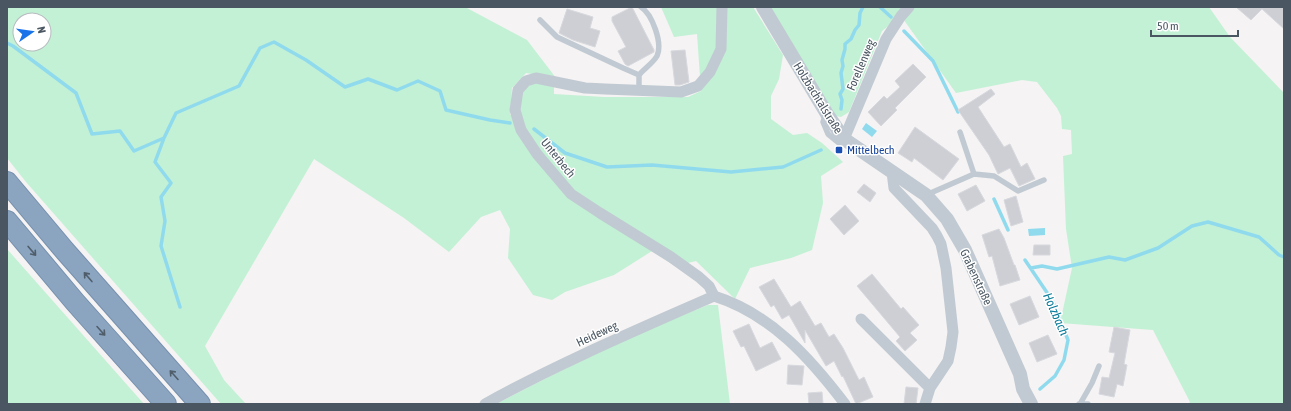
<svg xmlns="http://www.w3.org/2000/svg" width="1291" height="411" font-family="'Asap Condensed',sans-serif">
  <rect width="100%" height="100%" fill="#f5f3f3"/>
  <!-- green -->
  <path fill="#c3f1d5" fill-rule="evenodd" d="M7 7H465L527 40 556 78 526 73 512 88 510 115 519 114C521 103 520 86 535 83 541 82 549 85 554 86V94L604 97H688L701 91 697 34 674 37 661 7H753L783 55 779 79 771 96V119L793 135 807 133 822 143 843 162 821 176 823 203 812 250 791 258 750 268 735 299 696 261 675 266 652 251 614 275 565 292 552 300 533 295 508 258 510 229 500 210 481 217 449 252 404 218 314 159 205 346 224 380 246 404H221L26 182 7 158ZM20 20H44V44H20Z
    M770 7H1209L1230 37 1284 93V404H1188L1190 402 1153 330 1060 323 1072 268 1066 229 1063 156 1072 154 1071 130 1062 129 1061 116 1057 108 1037 82 1022 80 956 93 901 16 882 31 849 112 841 117 836 116Z
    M7 249 144 404H7Z
    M708 305H718L730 404H496C565 368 635 333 708 305Z"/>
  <!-- water -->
  <path fill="#90daee" d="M866 123 877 131 872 137 862 129Z
    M1045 228V235L1029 236 1028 229Z"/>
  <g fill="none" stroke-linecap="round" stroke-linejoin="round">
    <!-- stream -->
    <path stroke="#90daee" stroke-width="3.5" d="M880 7 891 17
      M904 31 933 61 958 112
      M7 43 13 46 76 93 92 134 120 131 134 151 164 138 176 113 239 86 260 48 274 42 306 60 345 87 368 79 397 90 418 81 440 91 446 110 490 120 510 123
      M841 109 842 100 840 94 843 89 841 73 843 66 842 60 845 49V44L851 39 855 30 859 25 860 13 863 7
      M534 129 565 153 607 167 652 165 731 172 783 167 821 150
      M164 138 155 162 171 183 161 197 165 221 161 246 180 307
      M994 199 1008 230
      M1025 260 1052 300 1068 340 1064 360 1055 376 1040 389
      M1031 268 1042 266 1057 269 1109 257 1125 260 1158 248 1192 226 1208 222 1259 237 1279 255 1284 257"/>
  </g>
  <!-- building -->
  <path fill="#cdcfd5" stroke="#d7d9de" d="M632 7 654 50V52L628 66 625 64 618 51 626 47 612 21V17Z
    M1236 7H1284V29L1262 9 1251 20Z
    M567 9 593 17 590 28 600 31 595 47 573 40 559 33Z
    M685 50 689 82 680 85H675L671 51Z
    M913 64 926 77 895 108 897 110 881 126 868 112 884 96 887 99 900 87 895 81Z
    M991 89 995 94 978 107 1004 147 1010 144 1021 167 1027 163 1035 179 1019 186 1010 168 998 174 989 155 958 110Z
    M915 127 959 159 943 180 914 158 912 162 898 153Z
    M864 184 876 193 870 202 857 192Z
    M976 185 985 201 967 211 958 194Z
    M1016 196 1023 222 1011 226 1004 200Z
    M845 205 859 221 844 235 830 219Z
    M999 229 1004 238 1014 265H1015L1020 280 1000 286 992 256 989 257 982 235Z
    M1034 245H1050V255H1033Z
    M872 274 901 309 903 307 919 325 910 333 917 340 905 351 896 341 900 337 857 286Z
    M774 279 791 307 800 301 815 326 821 323 829 337 834 334 843 348 859 380 864 377 873 397 856 404 843 376 842 377 834 361 826 366 805 330V343L789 315 782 319 774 305 771 307 759 287Z
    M1030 296 1039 317 1019 325 1010 304Z
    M749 324 760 348 772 342 781 359 756 371 744 346 741 347 733 331Z
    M1114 327 1130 330 1124 364 1127 365 1123 386 1117 384 1114 397 1099 394 1102 377 1109 378 1115 353 1109 352Z
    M1048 335 1057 354 1037 362 1029 343Z
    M788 365 804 366 802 385 787 384Z
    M906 387 918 388 916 404H904Z
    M822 392 823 404H809L808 393Z"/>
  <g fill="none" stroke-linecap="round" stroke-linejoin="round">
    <!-- motorway casing -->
    <g stroke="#7690ad" stroke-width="22">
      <path id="motorway" d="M7 182 65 251 200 404
        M7 221 75 302 166 404"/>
    </g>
    <!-- service -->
    <path stroke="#c1cad2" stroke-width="5.5" d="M540 20 557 37 623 68 639 75V91
      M639 75C644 69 653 63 657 56 663 43 652 14 641 7
      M826 114 823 122 828 134 839 143 843 140
      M974 174 994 176 1018 191 1044 180
      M926 195 974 174 960 132
      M1079 404H1088
      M1080 404 1092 383 1099 366"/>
    <!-- minor -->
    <path stroke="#c1cad2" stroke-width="11" d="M844 139 886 39 901 16 909 7
      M892 172 894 188 932 228 937 236 941 244 946 268 953 332 951 347 948 361 930 388
      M714 296 709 286 699 277 671 257 600 213 571 194 537 154 521 130 515 110 518 90 526 81 536 78 585 88 605 89 681 92 698 86 710 72 721 49 722 7
      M861 319 930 388 925 404
      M485 404C559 363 637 330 714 296 771 314 810 358 845 404"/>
    <!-- tertiary -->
    <path stroke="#c1cad2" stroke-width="14" d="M763 7 827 114 844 139 926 195 947 219 965 250 1020 374 1023 389 1031 404"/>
    <!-- motorway -->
    <use href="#motorway" stroke="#8ba5c1" stroke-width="20"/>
  </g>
  <!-- one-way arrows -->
  <defs><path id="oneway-shaft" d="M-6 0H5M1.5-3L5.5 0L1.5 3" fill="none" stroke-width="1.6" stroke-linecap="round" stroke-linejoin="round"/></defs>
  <g stroke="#505e6b">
    <use href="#oneway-shaft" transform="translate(32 251) rotate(50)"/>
    <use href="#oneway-shaft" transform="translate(88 277) rotate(-131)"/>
    <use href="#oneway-shaft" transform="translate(101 331) rotate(48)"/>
    <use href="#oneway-shaft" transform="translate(174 375) rotate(-132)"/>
  </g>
  <!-- markers -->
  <rect fill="#1a4fb4" stroke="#fff" stroke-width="1.5" x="835" y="146" width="8" height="8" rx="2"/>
  <g text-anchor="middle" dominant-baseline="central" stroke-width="3" stroke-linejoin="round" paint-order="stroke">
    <!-- street labels -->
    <g font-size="12" fill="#4a5661" stroke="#fff">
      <text transform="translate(861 65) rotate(-67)">Forellenweg</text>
      <text transform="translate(818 98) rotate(58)">Holzbachtalstraße</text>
      <text transform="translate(558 158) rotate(51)">Unterbech</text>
      <text transform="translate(976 277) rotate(65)">Grabenstraße</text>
      <text transform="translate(597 334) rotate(-25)">Heideweg</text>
    </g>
    <!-- transit labels -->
    <g font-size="12" fill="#164399" stroke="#fff" text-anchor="start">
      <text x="847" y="150">Mittelbech</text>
    </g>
    <!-- water labels -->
    <g font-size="13" font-style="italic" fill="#0c7c9b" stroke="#fff">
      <text transform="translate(1056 314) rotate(66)">Holzbach</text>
    </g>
  </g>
  <!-- border -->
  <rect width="1291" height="411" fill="none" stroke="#4a5661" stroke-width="16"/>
  <!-- north arrow -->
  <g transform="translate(32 32) rotate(77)"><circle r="19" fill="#ffffff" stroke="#b7bbc0"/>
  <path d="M0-3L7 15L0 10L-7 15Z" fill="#1a73e8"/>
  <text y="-6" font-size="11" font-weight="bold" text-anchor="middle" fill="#4a5661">N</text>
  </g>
  <!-- scale -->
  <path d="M1151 30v6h87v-6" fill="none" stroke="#4a5661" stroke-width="2"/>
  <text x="1157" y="30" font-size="12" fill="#4a5661" stroke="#ffffff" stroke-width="3" paint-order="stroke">50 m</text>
</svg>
